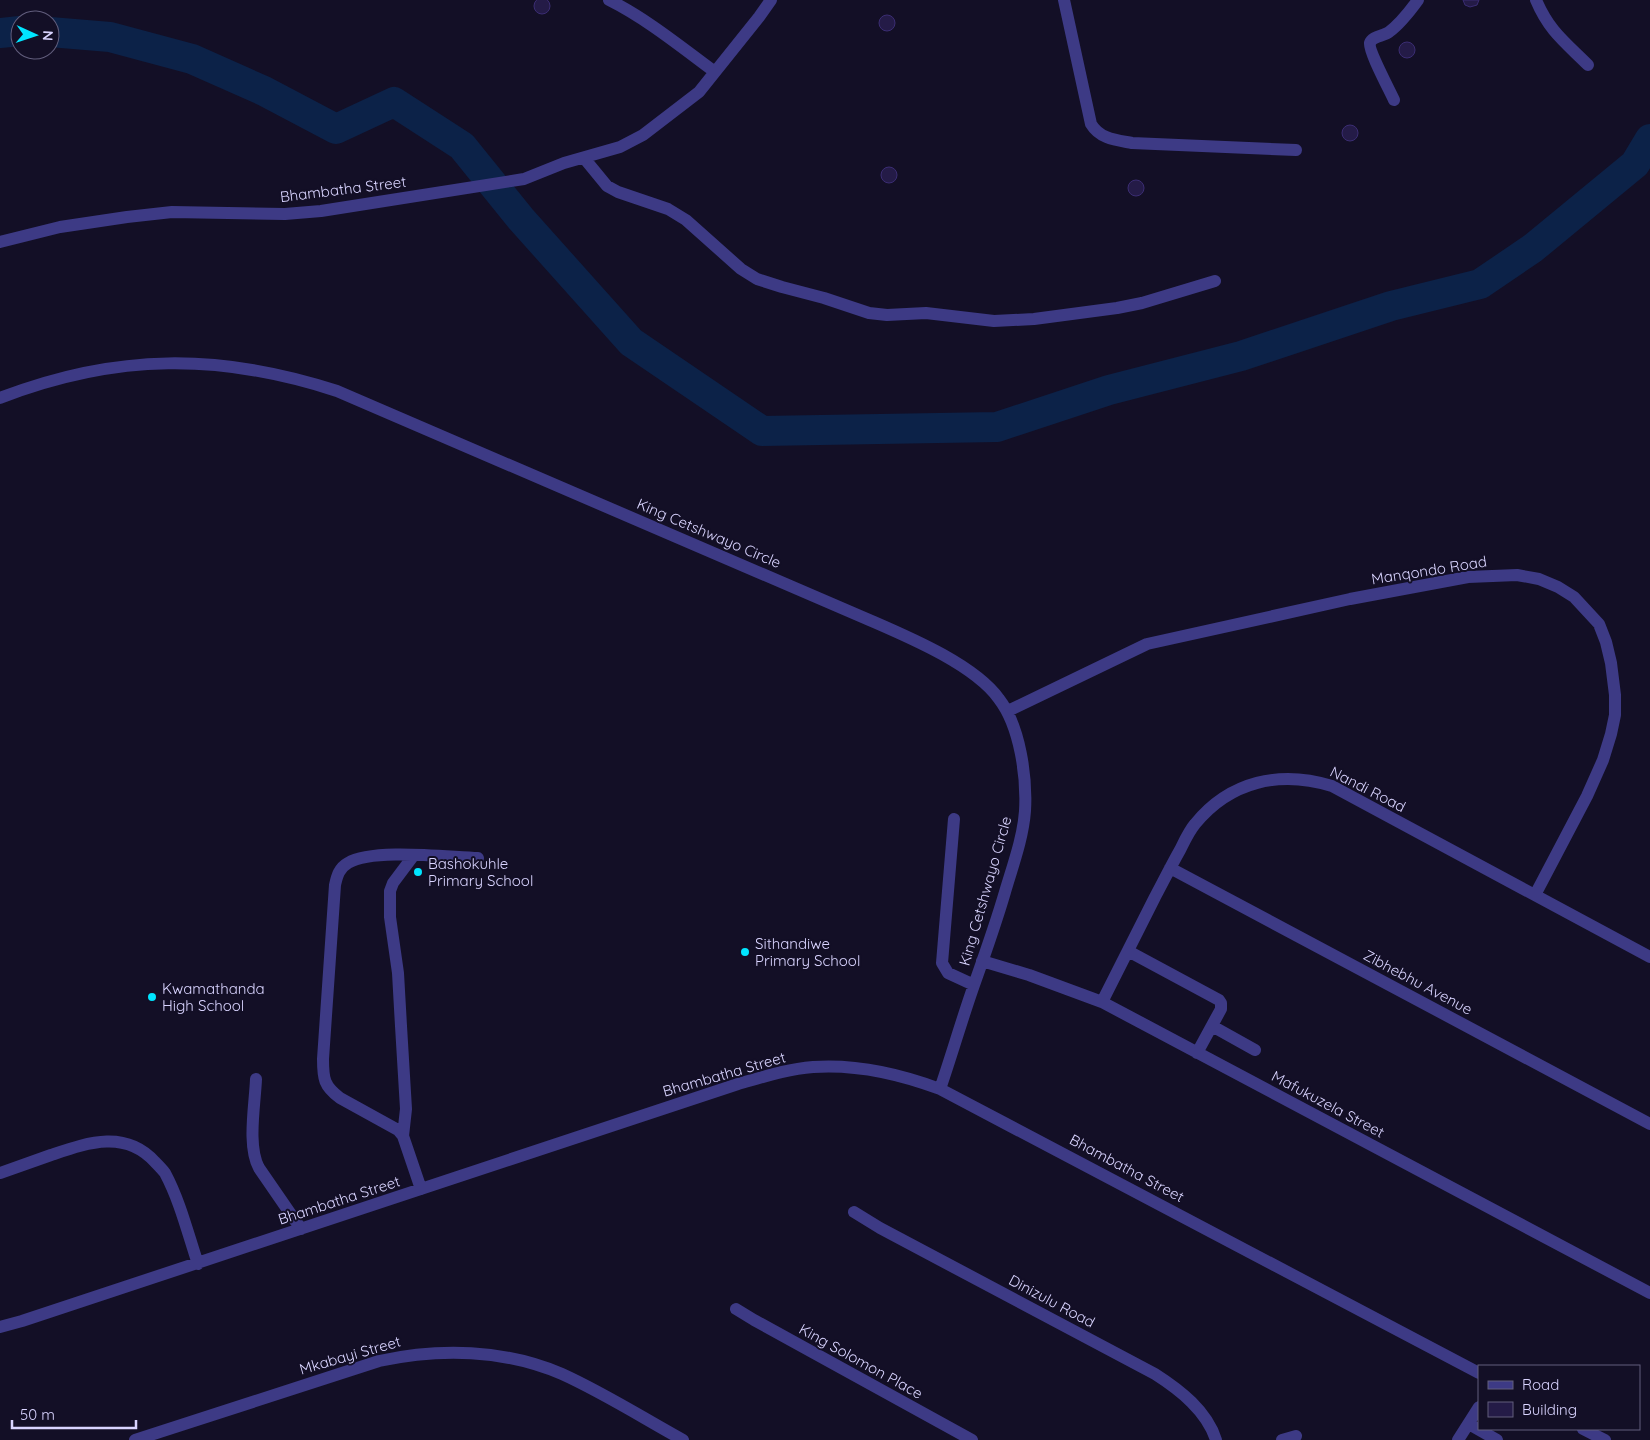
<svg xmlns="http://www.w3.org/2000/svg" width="1650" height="1440" font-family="Quicksand,sans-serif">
  <rect width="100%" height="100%" fill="#130f26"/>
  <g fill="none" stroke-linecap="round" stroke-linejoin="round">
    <!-- river -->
    <path stroke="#0c2248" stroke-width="30" d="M50 32 110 37 192 59 264 91 336 129 394 102 462 146 521 219 631 342 762 431 997 427 1109 390 1241 356 1391 306 1480 284 1533 248 1635 164 1650 139
      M0 33 20 31"/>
  </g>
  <!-- building -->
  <path fill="#241b47" stroke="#3b2d73" d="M534 6a8 8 0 1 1 16 0a8 8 0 1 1-16 0Z
    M1463 0H1479L1477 5 1470 7 1465 5Z
    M879 23a8 8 0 1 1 16 0a8 8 0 1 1-16 0Z
    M1399 50a8 8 0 1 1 16 0a8 8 0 1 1-16 0Z
    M1342 133a8 8 0 1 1 16 0a8 8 0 1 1-16 0Z
    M881 175a8 8 0 1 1 16 0a8 8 0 1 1-16 0Z
    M1128 188a8 8 0 1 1 16 0a8 8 0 1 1-16 0Z"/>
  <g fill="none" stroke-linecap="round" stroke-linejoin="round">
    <!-- minor -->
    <path stroke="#3d3a85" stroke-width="12" d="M609 0C647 19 681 47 715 72
      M1064 0 1091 124C1100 139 1116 140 1132 143L1296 150
      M1536 0C1549 31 1565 42 1588 65
      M1394 100C1390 91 1368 50 1370 43 1372 36 1384 36 1389 32 1400 24 1410 11 1418 0
      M584 158 607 186 618 192 668 209 686 220 741 269 757 279 782 287 824 298 869 313 887 315 926 313 994 321 1034 319 1117 308 1142 303 1215 281
      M0 242 60 227 127 217 172 212 285 214 321 211 524 179 564 163 620 147 643 135 699 92 759 17 771 0
      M0 398C116 353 220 353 337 391L867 619C906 636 974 664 999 699 1020 726 1027 777 1025 811 1023 838 1013 865 1005 892 996 923 985 954 974 985 962 1019 952 1054 940 1089
      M1008 711 1147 644 1350 599 1468 577 1517 575 1539 579 1558 587 1574 597 1599 624 1606 642 1611 663 1615 695V715L1611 734 1603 760 1587 796 1535 895
      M954 819 942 963 948 973 974 985
      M1170 868 1650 1124
      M1128 951 1219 1000 1221 1003V1009L1197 1053
      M982 961 1029 975 1102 1002 1650 1293
      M1102 1002C1120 967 1137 932 1155 897 1163 882 1171 866 1180 850 1184 842 1189 831 1195 824 1230 781 1280 770 1332 786L1650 957
      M1212 1026 1255 1050
      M256 1079C255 1105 247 1146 259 1168L301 1229
      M403 1136 406 1109 401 1026 398 973 390 917V891L393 883 414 855
      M0 1173C17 1167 34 1161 51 1155 87 1143 125 1129 155 1162 158 1165 162 1169 165 1173 180 1201 188 1234 198 1264
      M421 1189 403 1136 398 1130 340 1098C324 1086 323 1079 323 1059L335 885C337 876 339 868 348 863 372 848 447 857 478 858
      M854 1212 880 1228 1155 1374C1180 1390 1207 1411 1216 1440
      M736 1309 754 1320 972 1440
      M0 1327 22 1321 738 1084C763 1077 787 1069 813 1067 856 1064 900 1074 940 1089L1479 1373
      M1469 1424 1497 1440
      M1583 1429 1605 1440
      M135 1440 379 1361C439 1348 504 1349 562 1374 604 1393 643 1418 683 1440
      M1282 1440 1296 1436
      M1458 1440 1479 1407"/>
  </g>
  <!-- markers -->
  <g fill="#00e5ff" stroke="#130f26" stroke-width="2">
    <circle cx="418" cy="872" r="5"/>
    <circle cx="745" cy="952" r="5"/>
    <circle cx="152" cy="997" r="5"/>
  </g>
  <g text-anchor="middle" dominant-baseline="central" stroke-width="4" stroke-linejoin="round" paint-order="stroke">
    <!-- street labels -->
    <g font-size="15" fill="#d9d4ff" stroke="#130f26">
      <text transform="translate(343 189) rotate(-7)">Bhambatha Street</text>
      <text transform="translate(709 533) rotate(23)">King Cetshwayo Circle</text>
      <text transform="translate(1429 570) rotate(-9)">Manqondo Road</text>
      <text transform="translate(1368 789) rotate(27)">Nandi Road</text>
      <text transform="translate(985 891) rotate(-74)">King Cetshwayo Circle</text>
      <text transform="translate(1418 982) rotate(28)">Zibhebhu Avenue</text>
      <text transform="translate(724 1074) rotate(-16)">Bhambatha Street</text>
      <text transform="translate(1328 1104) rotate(28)">Mafukuzela Street</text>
      <text transform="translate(1127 1168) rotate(28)">Bhambatha Street</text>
      <text transform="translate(339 1200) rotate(-18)">Bhambatha Street</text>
      <text transform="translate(1052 1301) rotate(28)">Dinizulu Road</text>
      <text transform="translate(350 1355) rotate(-16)">Mkabayi Street</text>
      <text transform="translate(861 1361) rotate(29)">King Solomon Place</text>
    </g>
    <!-- poi labels -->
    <g font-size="15" fill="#d9d4ff" stroke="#130f26" text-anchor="start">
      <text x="428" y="863">Bashokuhle<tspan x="428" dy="17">Primary School</tspan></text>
      <text x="755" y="943">Sithandiwe<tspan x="755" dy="17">Primary School</tspan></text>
      <text x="162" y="988">Kwamathanda<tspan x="162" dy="17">High School</tspan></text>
    </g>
  </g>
  <!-- legend -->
  <rect x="1478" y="1365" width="162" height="65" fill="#130f26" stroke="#625e7d"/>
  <rect x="1488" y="1381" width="25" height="8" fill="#3d3a85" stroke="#625e7d"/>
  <text x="1522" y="1390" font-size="15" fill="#d9d4ff">Road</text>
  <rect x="1488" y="1402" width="25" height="15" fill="#241b47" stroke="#625e7d"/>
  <text x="1522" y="1415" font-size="15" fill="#d9d4ff">Building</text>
  <!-- north arrow -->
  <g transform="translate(35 35) rotate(93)"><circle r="24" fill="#130f26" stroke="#625e7d"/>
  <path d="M0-4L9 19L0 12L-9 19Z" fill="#00e5ff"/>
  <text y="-8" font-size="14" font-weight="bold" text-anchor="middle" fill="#d9d4ff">N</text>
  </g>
  <!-- scale -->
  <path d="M12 1420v8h124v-8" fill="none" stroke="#d9d4ff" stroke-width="2.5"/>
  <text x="20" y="1420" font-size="15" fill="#d9d4ff" stroke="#130f26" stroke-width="4" paint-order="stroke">50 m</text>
</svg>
